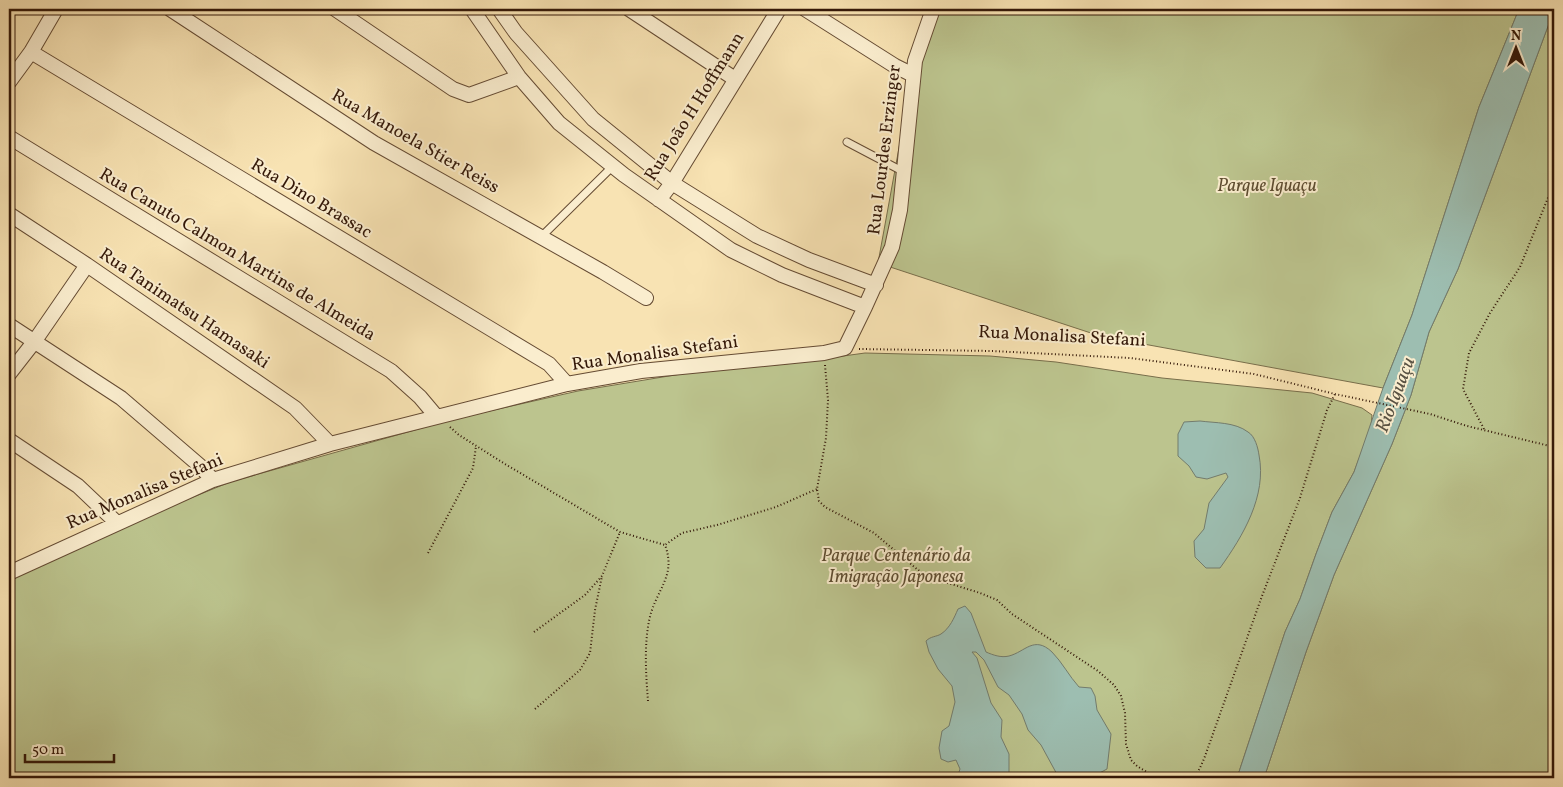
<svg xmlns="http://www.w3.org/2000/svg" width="1563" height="787" font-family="Vollkorn,serif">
  <rect width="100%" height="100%" fill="#f8e3b3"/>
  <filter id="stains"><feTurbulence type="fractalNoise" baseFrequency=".004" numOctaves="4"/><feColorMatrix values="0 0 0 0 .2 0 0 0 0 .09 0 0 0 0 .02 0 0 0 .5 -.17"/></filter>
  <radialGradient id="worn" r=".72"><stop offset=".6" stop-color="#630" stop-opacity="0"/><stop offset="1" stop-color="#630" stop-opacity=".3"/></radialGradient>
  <!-- green -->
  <path fill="#bcc48e" stroke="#786e4b" d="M935 9H1519L1479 107 1412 315 1383 388 1100 336 878 263 911 82Z
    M1554 10V778H1264L1306 652 1334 575 1392 444 1411 395 1429 332 1458 269Z
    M865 353 990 356 1056 362 1162 378 1312 393 1362 408 1372 415 1371 427 1354 472 1332 512 1316 554 1300 599 1285 632 1237 778H9V579L127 524 230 482 454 419 578 391 687 373 785 364Z"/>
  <!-- water -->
  <path fill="#9dbeb1" stroke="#737c6d" d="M1519 9H1554V10L1458 269 1429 332 1411 395 1392 444 1334 575 1306 652 1264 778H1237L1285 632 1300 599 1316 554 1332 512 1354 472 1383 388 1412 315 1479 107Z
    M1200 421C1215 423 1235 422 1248 432 1255 436 1258 448 1259 455 1267 496 1243 536 1220 568H1206L1195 557 1194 541 1204 529 1209 503 1228 477 1226 473 1207 479 1196 477 1189 466 1178 456V434L1184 422Z
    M965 606 971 613 986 652C993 655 1001 658 1009 656 1025 652 1034 635 1052 652 1062 662 1069 676 1079 687L1091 688 1095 696 1097 710 1111 734 1107 769 1090 778H1059L1041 745 1028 730 1022 714 1009 695 998 687 984 660 976 652H972L977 658 991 703 1002 720 1001 737 1009 754V778H957L960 769 956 760 948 762 941 759 939 748 942 731 949 726 955 702 952 686 938 669 929 652 926 641C931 636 936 637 941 634 950 628 954 618 958 609Z"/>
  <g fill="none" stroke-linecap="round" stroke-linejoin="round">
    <!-- lane casing -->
    <g stroke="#654b33" stroke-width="9">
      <path id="lane" d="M847 142 904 172
        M541 237 613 166"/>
    </g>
    <!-- street casing -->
    <g stroke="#654b33" stroke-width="16">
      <path id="street" d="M170 9 374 143 603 272 646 298
        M335 9 453 89 469 95 519 77
        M472 9 519 77 559 123 624 175 731 250 782 275 865 307
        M499 9 516 33 593 119 672 183 757 236 809 260 876 285
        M629 9 735 79
        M805 9 895 66 913 75
        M31 52 549 364 567 384
        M9 82 31 52 56 9
        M9 137 391 371 420 397 436 416
        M659 200 672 183 779 9
        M9 214 87 265 295 408 330 444
        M9 325 121 398 199 465 213 480
        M9 374 34 342 87 265
        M9 440 78 486 117 523
        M9 573 213 480 330 444 567 384 641 371 824 353 845 348 865 307 892 247 900 210 915 61 933 9"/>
    </g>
    <!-- path -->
    <path stroke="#341808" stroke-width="2" stroke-dasharray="1 2.5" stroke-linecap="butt" d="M859 349 992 351 1130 358 1254 374 1335 394 1430 414 1467 426 1554 447
      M825 365 828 400 826 438 817 489 819 501 825 507 874 533 918 570 932 578 980 593 997 600 1012 614 1098 671 1114 685 1121 696 1125 713 1126 744 1131 760 1137 766 1155 777 1162 778
      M450 427 459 435 505 464 620 532 665 545
      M1484 429 1463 389 1469 353 1490 313 1520 267 1554 183
      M428 553 473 468 476 446
      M534 632 585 595 602 576 620 532
      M648 701C646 675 644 647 649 621 655 590 677 577 665 545L682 533 717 525 776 507 817 489
      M535 709 580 670 590 653 595 610 602 576
      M1192 778 1198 772 1204 759 1262 596 1300 498 1327 410 1335 394"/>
    <!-- lane -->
    <use href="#lane" stroke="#faedce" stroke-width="7"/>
    <!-- street -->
    <use href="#street" stroke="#faedce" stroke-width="14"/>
    <!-- rail casing -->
    <g stroke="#341808" stroke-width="5.5">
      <path id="rail" d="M9 19 15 9"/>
    </g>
    <!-- rail -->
    <use href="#rail" stroke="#faedce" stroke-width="4" stroke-dasharray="11" stroke-linecap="butt"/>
  </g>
  <g text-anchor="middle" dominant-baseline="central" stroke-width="4" stroke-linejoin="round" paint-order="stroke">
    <!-- street labels -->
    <g font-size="18" fill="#341808" stroke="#faedce">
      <text transform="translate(695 107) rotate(-58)">Rua João H Hoffmann</text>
      <text transform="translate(415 142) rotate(30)">Rua Manoela Stier Reiss</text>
      <text transform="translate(885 150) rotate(-83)">Rua Lourdes Erzinger</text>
      <text transform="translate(311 199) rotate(31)">Rua Dino Brassac</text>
      <text transform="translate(237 255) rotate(31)">Rua Canuto Calmon Martins de Almeida</text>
      <text transform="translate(184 309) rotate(34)">Rua Tanimatsu Hamasaki</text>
      <text transform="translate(1062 337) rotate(3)">Rua Monalisa Stefani</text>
      <text transform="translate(655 354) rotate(-8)">Rua Monalisa Stefani</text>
      <text transform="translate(145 492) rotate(-23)">Rua Monalisa Stefani</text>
    </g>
    <!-- park labels -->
    <g font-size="18" font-style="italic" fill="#5d4c30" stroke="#faedce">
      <text x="1267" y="186">Parque Iguaçu</text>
      <text x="896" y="556">Parque Centenário da<tspan x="896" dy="21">Imigração Japonesa</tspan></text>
    </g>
    <!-- water labels -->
    <g font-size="19" font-style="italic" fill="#595243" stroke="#faedce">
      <text transform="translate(1396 395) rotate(-69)">Rio Iguaçu</text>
    </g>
  </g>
  <!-- margin -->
  <rect width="1563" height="787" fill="none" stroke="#f8e3b3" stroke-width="30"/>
  <rect x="10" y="10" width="1543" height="767" fill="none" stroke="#341808" stroke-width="2.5"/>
  <rect x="15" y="15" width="1533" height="757" fill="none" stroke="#341808"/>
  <!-- north arrow -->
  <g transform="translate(1516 48)" stroke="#faedce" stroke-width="4" paint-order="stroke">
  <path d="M0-4L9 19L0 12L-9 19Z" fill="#341808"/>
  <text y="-8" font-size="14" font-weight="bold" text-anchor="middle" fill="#341808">N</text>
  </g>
  <!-- scale -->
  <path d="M25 754v8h89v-8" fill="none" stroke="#341808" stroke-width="2.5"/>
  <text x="32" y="754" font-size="15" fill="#341808" stroke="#faedce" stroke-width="4" paint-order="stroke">50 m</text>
  <rect width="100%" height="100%" filter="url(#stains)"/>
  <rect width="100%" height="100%" fill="url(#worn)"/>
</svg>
